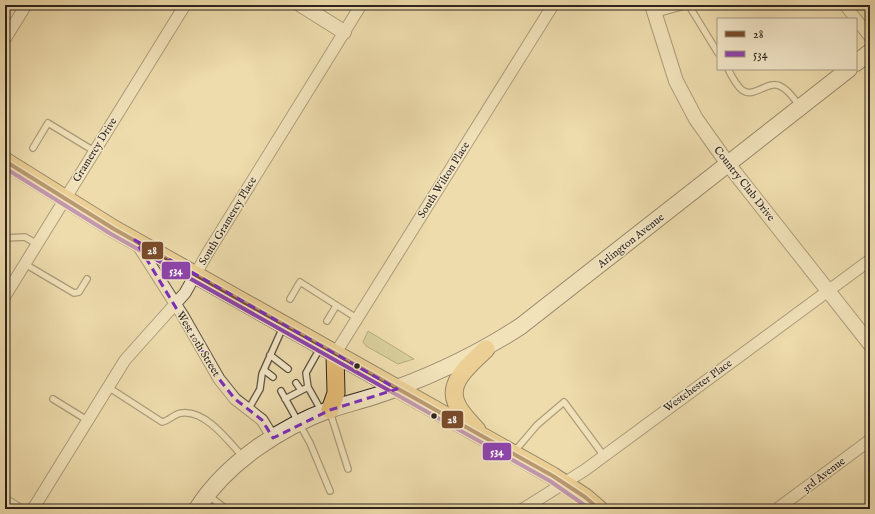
<svg xmlns="http://www.w3.org/2000/svg" width="875" height="514" font-family="'IM FELL English',serif">
  <rect width="100%" height="100%" fill="#eedcad"/>
  <filter id="stains"><feTurbulence type="fractalNoise" baseFrequency=".005" numOctaves="4"/><feColorMatrix values="0 0 0 0 .2 0 0 0 0 .09 0 0 0 0 .02 0 0 0 .5 -.17"/></filter>
  <radialGradient id="worn" r=".72"><stop offset=".6" stop-color="#630" stop-opacity="0"/><stop offset="1" stop-color="#630" stop-opacity=".3"/></radialGradient>
  <!-- green -->
  <path fill="#bcbf87" stroke="#747252" d="M368 331 414 359 398 364 366 346 363 342Z"/>
  <g fill="none" stroke-linecap="round" stroke-linejoin="round">
    <!-- service casing -->
    <g stroke="#5d5240" stroke-width="8">
      <path id="service" d="M690 5 691 9 718 53
        M655 14 688 5
        M728 69C731 75 736 85 742 90 754 99 767 80 780 86 788 89 794 99 799 105
        M33 148 48 123 94 151
        M5 238 25 237 37 244
        M25 264 74 293 79 292 87 279
        M290 299 300 282 358 319
        M327 321 336 306
        M320 348 306 373 308 387 322 412
        M270 355 288 369
        M264 370 273 377
        M296 383 301 390
        M108 387 162 422C169 421 175 413 182 413 206 410 229 442 243 457
        M281 391 310 443 330 491
        M53 399 87 420
        M285 399 308 387
        M248 410 260 389 262 374 283 327
        M330 412 348 469
        M514 452 537 425 564 402 604 456
        M208 495 226 509"/>
    </g>
    <!-- minor casing -->
    <g stroke="#5d5240" stroke-width="13">
      <path id="minor" d="M845 5 870 37
        M5 39 26 5
        M137 244 183 316 219 379 235 399 262 420 273 438
        M5 296 185 5
        M335 354 553 5
        M5 501 18 509
        M33 509 125 360 185 293 207 254 361 5
        M523 509 585 470 870 260
        M777 509 870 440"/>
    </g>
    <!-- tertiary casing -->
    <g stroke="#5d5240" stroke-width="16">
      <path id="tertiary" d="M301 5 344 32
        M652 5 676 81 696 119 728 164 870 344"/>
    </g>
    <!-- secondary casing -->
    <g stroke="#2d241c" stroke-width="18">
      <path id="secondary" d="M856 63 870 52
        M197 509C226 463 281 427 331 409 353 402 376 397 397 388 440 372 483 351 521 326L849 69"/>
    </g>
    <!-- primary casing -->
    <g stroke="#2d241c" stroke-width="19">
      <path id="primary" d="M5 161 114 229 553 476 585 497 599 509
        M330 410 336 393 335 354
        M477 430C470 422 459 412 456 402 447 381 473 362 486 349"/>
    </g>
    <!-- service -->
    <use href="#service" stroke="#f4e8ca" stroke-width="5.5"/>
    <!-- minor -->
    <use href="#minor" stroke="#f4e8ca" stroke-width="11"/>
    <!-- tertiary -->
    <use href="#tertiary" stroke="#f4e8ca" stroke-width="14"/>
    <!-- secondary -->
    <use href="#secondary" stroke="#f4e8ca" stroke-width="16"/>
    <!-- primary -->
    <use href="#primary" stroke="#e7be76" stroke-width="17"/>
    <!-- bus-1 casing -->
    <g stroke="#f4e8ca" stroke-width="7">
      <path id="bus-1" d="M5 161 114 229 553 476 585 497 599 509"/>
    </g>
    <!-- bus-2 casing -->
    <g stroke="#f4e8ca" stroke-width="7">
      <path id="bus-2" d="M5 168 111 234 550 481 590 509"/>
    </g>
    <!-- bus-1 -->
    <use href="#bus-1" stroke="#7a4b2a" stroke-width="4"/>
    <!-- bus-2 -->
    <use href="#bus-2" stroke="#8e44ad" stroke-width="4"/>
  </g>
  <!-- marked area -->
  <path d="M0 0H875V514H0ZM135 240 397 389 330 410 273 438 262 420 235 399 219 379Z" fill="#eedcad" fill-opacity=".55" fill-rule="evenodd"/>
  <path fill="none" stroke="#7b2cbf" stroke-width="3" stroke-dasharray="8 5" stroke-linejoin="round" d="M135 240 397 389 330 410 273 438 262 420 235 399 219 379Z"/>
  <!-- markers -->
  <g fill="#2d241c" stroke="#f4e8ca" stroke-width="1.5">
    <circle cx="357" cy="366" r="3.5"/>
    <circle cx="434" cy="416" r="3.5"/>
  </g>
  <g text-anchor="middle" dominant-baseline="central" stroke-width="3" stroke-linejoin="round" paint-order="stroke">
    <!-- street labels -->
    <g font-size="11" fill="#2d241c" stroke="#f4e8ca">
      <text transform="translate(95 150) rotate(-58)">Gramercy Drive</text>
      <text transform="translate(444 180) rotate(-58)">South Wilton Place</text>
      <text transform="translate(744 184) rotate(52)">Country Club Drive</text>
      <text transform="translate(228 221) rotate(-59)">South Gramercy Place</text>
      <text transform="translate(631 241) rotate(-38)">Arlington Avenue</text>
      <text transform="translate(198 344) rotate(59)">West 10th Street</text>
      <text transform="translate(698 386) rotate(-36)">Westchester Place</text>
      <text transform="translate(824 475) rotate(-37)">3rd Avenue</text>
    </g>
  </g>
  <g stroke="#f4e8ca" stroke-width="1.5">
    <rect x="141" y="241" width="23" height="19" rx="4" fill="#7a4b2a"/>
    <rect x="161" y="261" width="30" height="19" rx="4" fill="#8e44ad"/>
    <rect x="441" y="410" width="23" height="19" rx="4" fill="#7a4b2a"/>
    <rect x="482" y="442" width="30" height="19" rx="4" fill="#8e44ad"/>
  </g>
  <g font-size="11" text-anchor="middle" font-weight="bold" fill="#fff">
    <text x="152" y="254">28</text>
    <text x="176" y="274">534</text>
    <text x="452" y="423">28</text>
    <text x="497" y="455">534</text>
  </g>
  <!-- margin -->
  <rect width="875" height="514" fill="none" stroke="#eedcad" stroke-width="20"/>
  <rect x="6" y="6" width="863" height="502" fill="none" stroke="#2d241c" stroke-width="2"/>
  <rect x="10" y="10" width="855" height="494" fill="none" stroke="#2d241c"/>
  <!-- legend -->
  <rect x="717" y="18" width="140" height="52" fill="#f4e8ca" stroke="#a49a84"/>
  <rect x="725" y="31" width="20" height="6" fill="#7a4b2a" stroke="#a49a84"/>
  <text x="753" y="38" font-size="12" fill="#2d241c">28</text>
  <rect x="725" y="51" width="20" height="6" fill="#8e44ad" stroke="#a49a84"/>
  <text x="753" y="58" font-size="12" fill="#2d241c">534</text>
  <rect width="100%" height="100%" filter="url(#stains)"/>
  <rect width="100%" height="100%" fill="url(#worn)"/>
</svg>
